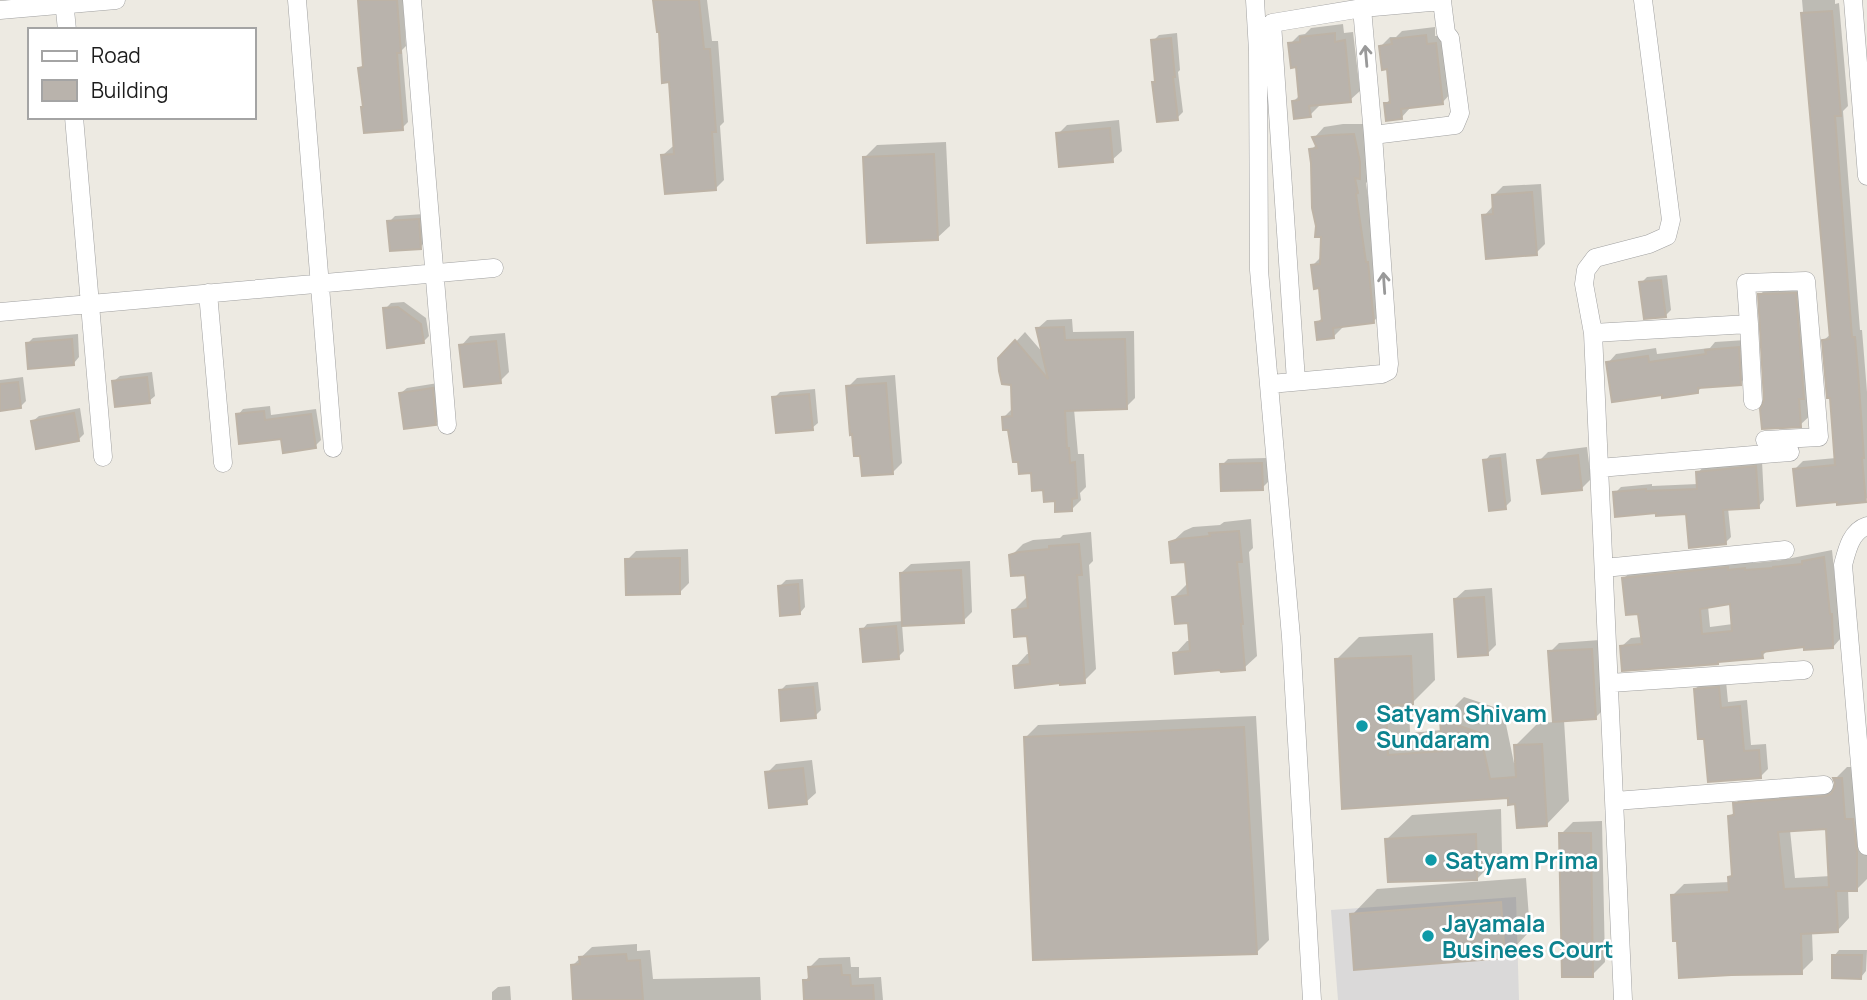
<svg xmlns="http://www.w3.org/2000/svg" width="1867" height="1000" font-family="Manrope,sans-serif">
  <rect width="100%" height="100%" fill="#edeae2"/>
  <!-- residential -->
  <path fill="#dad9d9" d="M1516 897 1519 1000H1338L1331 910Z"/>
  <!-- shadow -->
  <path fill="#0003" fill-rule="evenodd" d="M360 0H403L406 46 402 50 408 122 402 128 365 106 360 68 365 64Z
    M656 0H707L712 41H718L724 122 720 126 724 180 715 189 663 155 672 147 676 146 671 80Z
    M1802 0H1835V4L1839 3 1848 106 1843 111 1860 330H1862L1867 392V498L1865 500 1795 469 1803 461 1836 458 1824 340 1832 333Z
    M1343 24 1344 33 1353 32 1360 91 1350 100 1319 103V106L1310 115 1294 101 1300 95 1297 65 1290 44 1299 35 1305 34 1311 28Z
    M1435 27V36L1445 35 1451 93 1442 103 1410 106V108L1401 118 1385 104 1392 98 1389 68 1381 46 1390 37H1396L1402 31Z
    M1177 33 1180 70 1178 72 1183 112 1177 118 1154 83 1156 80 1153 41 1159 35Z
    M1119 120 1122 151 1112 160 1058 134 1067 125Z
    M1343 124H1365L1370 166 1366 170 1368 181 1366 183 1384 310 1374 321 1345 325 1333 337 1317 323 1323 317 1320 286 1313 265 1322 256 1323 235 1311 150 1317 144 1314 138 1324 127Z
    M946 142 950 226 937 238 865 157 877 145Z
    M1541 184 1545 244 1536 253 1484 216 1493 206 1494 195 1503 186Z
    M424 214 426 241 420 247 389 222 395 216Z
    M1667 275 1671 310 1665 316 1641 283 1647 277Z
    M1807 281 1813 413 1800 425 1766 401 1760 295 1772 282Z
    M404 302 426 318 429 336 423 342 385 309 391 303Z
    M1072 319 1073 332 1134 331 1135 398 1126 407 1074 409 1078 454H1084L1086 487 1080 493 1081 500 1072 509 1044 488 1033 471 1004 417 1014 407 1013 384 1000 359 1025 332 1044 354 1038 328 1047 320Z
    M505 333 509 372 500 381 461 346 470 336Z
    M78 334 79 357 74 363 28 343 33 338Z
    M1746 340 1748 375 1740 383 1703 386 1698 391 1608 363 1616 354 1656 348 1657 354 1710 348 1715 342Z
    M152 372 155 396 149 401 114 381 120 376Z
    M895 375 902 463 893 472 862 454 848 387 857 378Z
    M23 377 26 401 20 407 0 409V380Z
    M438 383 441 418 435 424 401 393 407 388Z
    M815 389 818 423 812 428 774 398 780 392Z
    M270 406 271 415 316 409 321 440 315 446 282 437 238 415 243 409Z
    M80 408 84 434 79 439 33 421 39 416Z
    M1587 447 1591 479 1582 488 1539 461 1548 452Z
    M1506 453 1511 501 1505 507 1485 461 1490 455Z
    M1267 458 1268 482 1262 488 1222 465 1228 459Z
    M1762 461 1764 500 1759 506 1728 508 1731 537 1725 543 1688 513 1658 511 1615 493 1621 487 1652 484V486L1698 484V473L1703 467Z
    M1251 519 1253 548 1249 552 1257 656 1244 668 1175 654 1187 641H1191L1189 621 1174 597 1186 585H1189L1187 560 1171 543 1184 531 1193 527 1220 525 1224 522Z
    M1091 532 1093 561 1089 565 1096 669 1084 681 1015 667 1027 654H1031L1029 634 1014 610 1026 598H1029L1027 573 1011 556 1023 544 1033 540 1060 538 1063 535Z
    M688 549 689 583 680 592 627 560 636 551Z
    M1832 550 1841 638 1833 647 1806 645 1769 649 1762 656 1622 646 1631 638 1642 637 1639 612 1624 578 1633 570 1753 561V563L1782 560ZM1731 602 1733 624 1710 627 1708 606Z
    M970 561 972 612 963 621 902 624 904 651 898 657 862 630 867 624 904 621 901 573 911 564Z
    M803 579 805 607 800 613 780 586 786 580Z
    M1492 588 1496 645 1487 654 1455 599 1465 590Z
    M1433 633 1435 680 1412 703H1409L1410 733 1442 730 1441 720 1464 697 1503 710 1514 763H1516L1515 746 1538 723 1555 722 1550 652 1559 643 1600 640 1605 708 1595 718 1564 720 1569 801 1547 824 1510 796 1343 808 1336 660 1359 637Z
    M1726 681 1728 702 1747 700 1751 745 1766 744 1768 769 1760 777 1706 737 1695 689 1703 682Z
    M818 682 821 710 815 716 780 691 786 685Z
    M1256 716 1269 940 1256 953 1025 738 1038 725Z
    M812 760 816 793 806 802 767 773 776 764Z
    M1847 767H1853L1867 828V879L1857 889H1848L1849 918 1838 930 1812 932 1813 960 1801 972 1672 896 1684 884 1730 882V877L1734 873 1730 816 1736 811 1735 804 1747 792 1837 785 1835 779ZM1828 827 1831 876 1795 878 1790 830Z
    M1501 809 1502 853 1477 879 1386 840 1412 815Z
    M1602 821 1605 962 1592 975 1561 834 1573 822Z
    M1526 878 1530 931 1505 957 1352 915 1377 889Z
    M637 944V951L650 950 653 979 760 977 761 1000H575L573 965 592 947Z
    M1839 950H1867L1866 971 1861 977 1834 956Z
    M850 957 851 967H859V978L881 977 883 1000H806L805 981 810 975V967L819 958Z
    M510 986 511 1000H492V992L498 987Z"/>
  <!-- building -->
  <path fill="#b9b3ac" stroke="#bdb3a6" stroke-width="2" fill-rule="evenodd" d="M358 0H397L401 53H397L403 130 364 133 361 107H363L358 68 363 67Z
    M653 0H699L704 49H710L716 132H712L716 190 665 194 661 155 674 154 669 82 662 83 659 32H657Z
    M1832 11 1841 116H1835L1852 337H1855L1858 372 1864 458H1862L1866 502 1837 505V502L1797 506 1793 469 1835 465 1830 398H1827L1822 340 1830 339 1801 13Z
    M1335 33V42L1345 40 1351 102 1309 106 1311 117 1294 119 1292 101 1299 100 1296 67 1291 68 1288 43 1300 42V37Z
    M1426 35 1427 44 1436 43 1443 104 1401 109 1402 119 1386 121 1384 103H1390L1387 69 1382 70 1379 46 1392 44 1391 39Z
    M1171 38 1175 77H1173L1178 120 1157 122 1152 82H1155L1151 40Z
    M1110 128 1113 162 1059 167 1056 133Z
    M1354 134 1360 162V179L1355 178 1358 193 1356 194 1366 262H1368L1374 323 1333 328 1334 338 1317 340 1315 322 1322 321 1319 288 1314 289 1311 265 1320 264 1321 237H1315L1316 226 1312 208 1311 163 1309 149 1317 148 1312 137 1331 135Z
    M934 154 938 240 867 243 863 157Z
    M1532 192 1537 255 1486 259 1482 215 1493 214 1492 195Z
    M419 219 421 249 390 251 387 221Z
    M1661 280 1666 317 1644 319 1639 282Z
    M1796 293 1804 399H1799L1801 427 1762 429 1760 409 1764 400 1758 294Z
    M398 307 421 324 424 343 387 348 383 308Z
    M1064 327 1065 340 1125 339 1127 409 1065 411 1067 448H1069L1070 463 1075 462 1077 498 1072 499V511L1055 512V501L1044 502 1043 490 1032 491 1031 473 1019 474 1018 462H1013L1008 430H1003L1002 417 1012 416 1011 385 1002 384 999 371 998 358 1015 340 1048 379 1036 328Z
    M72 339 74 365 28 369 26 343Z
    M496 341 501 383 464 387 459 345Z
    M1739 347 1741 385 1698 388V393L1662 398V395L1612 402 1606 362 1648 356 1649 362 1706 354 1705 350Z
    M147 377 150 403 115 407 112 381Z
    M18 382 21 408 0 411V384Z
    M886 383 893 474 862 476 860 456H854L852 434 850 435 846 386Z
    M433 388 436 425 404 429 399 393Z
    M809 394 813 430 776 433 772 397Z
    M264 411 265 420 311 414 316 448 283 453 281 439 239 444 236 414Z
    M74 413 79 441 36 449 31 421Z
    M1578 455 1582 490 1542 494 1537 460Z
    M1500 458 1506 509 1489 511 1483 460Z
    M1262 463 1263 490 1221 491 1220 464Z
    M1756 466 1759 508 1723 510 1726 544 1689 548 1686 514 1656 516V513L1615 517 1613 492 1646 489V491L1697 489 1696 472Z
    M1239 531 1242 562H1237L1243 624H1241L1245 670 1221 672 1220 670 1175 674 1173 653 1190 651 1188 623 1175 624 1172 597 1188 595 1185 562 1171 563 1169 542 1179 539 1210 536 1209 533Z
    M1079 544 1082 575H1077L1085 683 1060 685V683L1015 688 1013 666 1030 664 1027 636 1014 637 1012 610 1028 608 1025 575 1011 576 1009 555 1019 552 1049 549V546Z
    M1824 557 1830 614H1832L1833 648 1804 650V647L1762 652 1763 658 1718 662V664L1622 671 1620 646 1642 644 1638 614 1626 615 1622 578 1728 567V570L1745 568V570L1773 568V567L1802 564V561ZM1730 604 1732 631 1702 634 1700 609Z
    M680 558V594L626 595 625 559Z
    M961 570 964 623 902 626 900 573Z
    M798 584 800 614 780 616 778 586Z
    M1484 597 1488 655 1458 657 1454 599Z
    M896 626 899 659 863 662 860 629Z
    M1592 649 1596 719 1553 722 1548 651Z
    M1411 656 1413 704 1386 706 1388 755 1442 751 1440 719 1480 733 1490 779 1516 777 1514 745 1542 744 1547 826 1517 828 1515 804 1508 805V798L1342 809 1335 659Z
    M813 687 816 718 781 721 779 690Z
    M1719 687 1721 708 1740 706 1744 751 1759 750 1761 778 1708 782 1704 739H1698L1694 689Z
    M1244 727 1257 954 1033 960 1024 737Z
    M803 768 807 804 769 808 765 772Z
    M1833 778H1842L1845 819H1853L1857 852V891H1836L1838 932 1801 934 1802 974 1731 975 1679 978 1677 941H1673L1671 895 1729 892 1728 877 1732 876 1728 816 1734 815 1733 803 1826 796 1831 794 1834 789 1835 783ZM1826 829 1829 887 1784 889 1778 832Z
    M1559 833H1591L1593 977H1562Z
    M1476 834 1477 880 1388 882 1385 839Z
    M1501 902 1505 958 1354 970 1350 914Z
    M626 954 627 961 640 960 643 1000H573L571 965 580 964 579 957Z
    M1832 955H1862L1861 979 1832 978Z
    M841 965 842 975H850L851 986 873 985 874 1000H804L803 980H809L808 967Z"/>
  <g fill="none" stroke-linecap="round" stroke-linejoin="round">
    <!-- street casing -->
    <g stroke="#a0a0a0" stroke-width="19">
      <path id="street" d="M64 0 67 30
        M297 0 333 448
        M412 0 447 425
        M1255 0 1258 51 1259 270 1291 637 1312 1000
        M1853 0 1867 176
        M0 10 116 0
        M1272 23 1362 8 1442 1 1446 33 1450 38 1460 113 1455 125 1373 135
        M1272 23 1296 381
        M74 117 103 457
        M208 293 223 463
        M0 312 494 268
        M1749 324 1753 401
        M1593 333 1749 324 1746 283 1806 281 1819 437 1765 440
        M1270 384 1382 374 1388 371 1389 364 1373 135 1362 8
        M1599 468 1790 452
        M1867 526C1851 531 1847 550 1843 565L1867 846
        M1604 568 1785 550
        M1610 683 1804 670
        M1615 801 1824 785
        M1623 1000 1593 333 1584 284 1586 270 1595 258 1649 244 1667 236 1671 220 1643 0"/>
    </g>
    <!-- street -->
    <use href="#street" stroke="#fff" stroke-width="18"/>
  </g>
  <!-- one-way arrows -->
  <defs><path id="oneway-shaft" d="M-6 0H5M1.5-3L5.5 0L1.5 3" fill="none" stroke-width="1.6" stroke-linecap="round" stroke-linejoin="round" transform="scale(1.75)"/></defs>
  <g stroke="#999">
    <use href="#oneway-shaft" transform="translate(1366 56) rotate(-95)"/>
    <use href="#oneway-shaft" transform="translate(1384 283) rotate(-94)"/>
  </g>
  <!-- markers -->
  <g fill="#0f9aa8" stroke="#fff" stroke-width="2.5">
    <circle cx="1362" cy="726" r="7"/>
    <circle cx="1431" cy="860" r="7"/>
    <circle cx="1428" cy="936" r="7"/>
  </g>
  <g text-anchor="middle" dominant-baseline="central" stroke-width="5" stroke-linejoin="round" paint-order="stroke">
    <!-- culture labels -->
    <g font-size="23" font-weight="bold" fill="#0d838f" stroke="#fff" text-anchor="start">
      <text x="1376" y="713">Satyam Shivam<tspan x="1376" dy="26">Sundaram</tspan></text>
      <text x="1445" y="860">Satyam Prima</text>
      <text x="1442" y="923">Jayamala<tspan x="1442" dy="26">Businees Court</tspan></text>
    </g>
  </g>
  <!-- legend -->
  <rect x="28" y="28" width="228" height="91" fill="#ffffff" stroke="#a4a4a4" stroke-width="2"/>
  <rect x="42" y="51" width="35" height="10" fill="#ffffff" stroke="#a4a4a4" stroke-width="2"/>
  <text x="91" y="63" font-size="21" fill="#1c1c1c">Road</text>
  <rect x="42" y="80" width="35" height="21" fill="#b9b3ac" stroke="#a4a4a4" stroke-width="2"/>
  <text x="91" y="98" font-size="21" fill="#1c1c1c">Building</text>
</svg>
